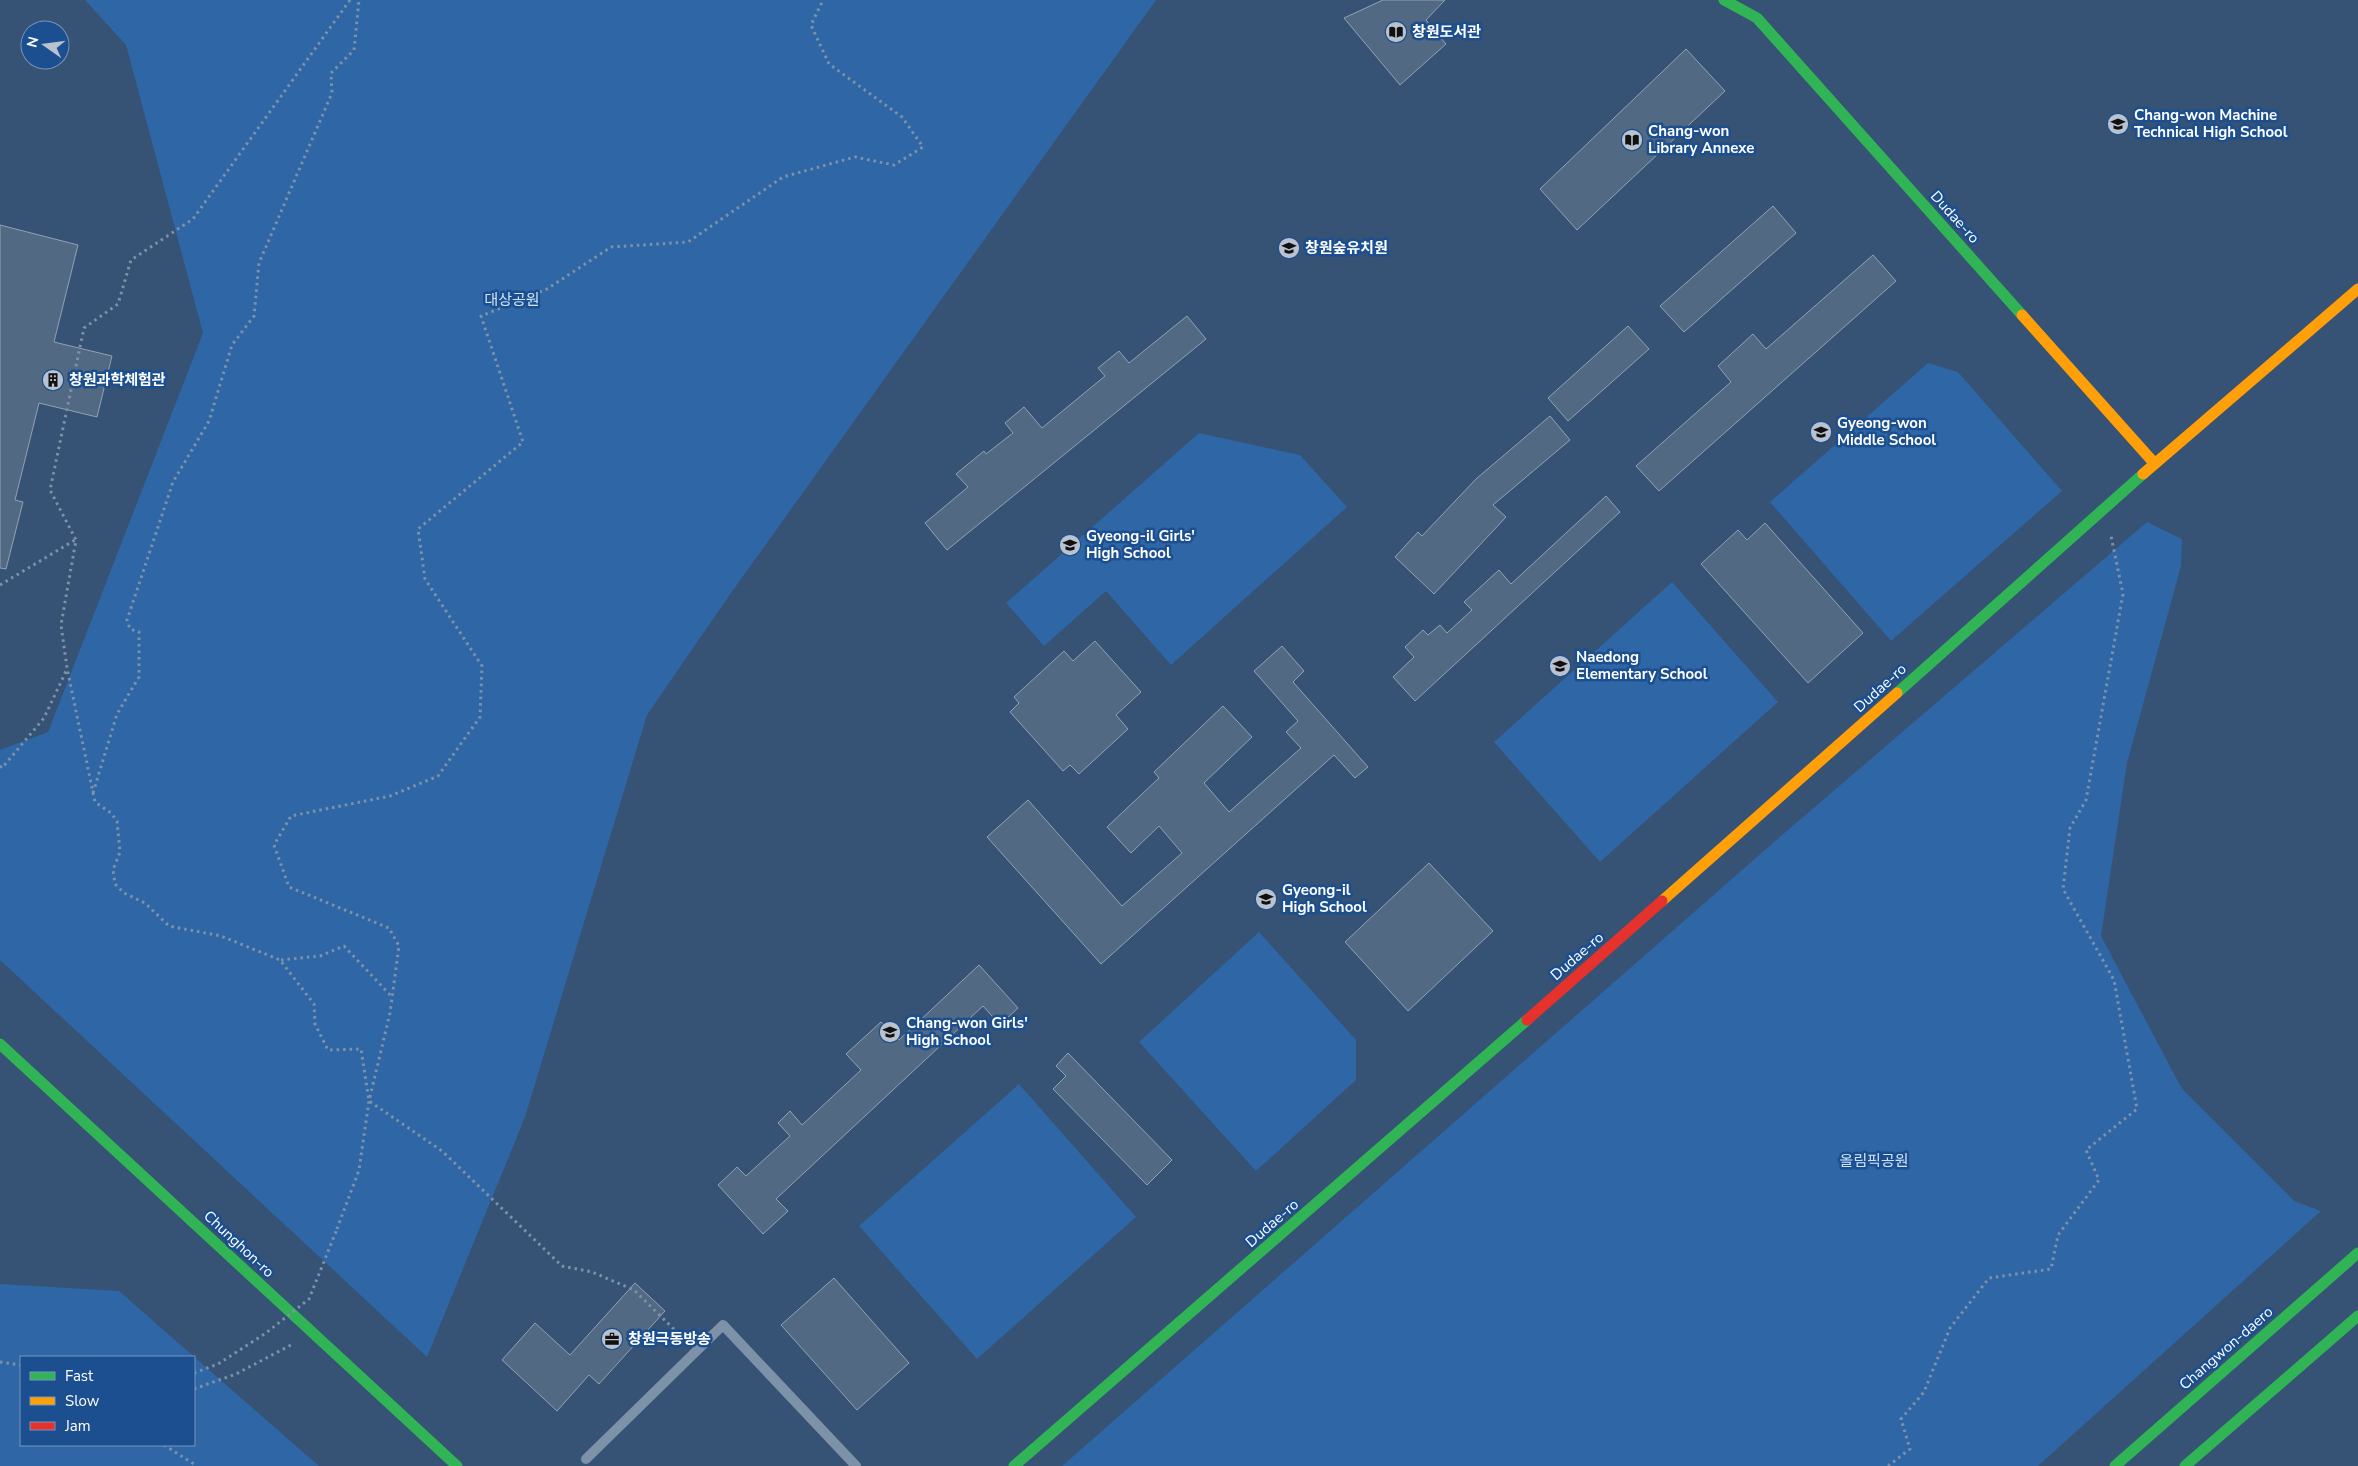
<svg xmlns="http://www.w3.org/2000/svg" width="2358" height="1466" font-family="'Nunito Sans','Noto Sans KR',sans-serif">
  <rect width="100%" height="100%" fill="#365274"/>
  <!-- green -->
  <path fill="#2f66a5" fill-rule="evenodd" d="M85 0H1156L731 593 647 715 525 1117 427 1357 0 960V750L48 732 203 333 126 45Z
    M1928 363 1958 372 2062 491 1891 641 1770 502Z
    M1199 433 1300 455 1347 507 1171 665 1106 591 1044 646 1006 603Z
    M2147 522 2182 539 2181 566 2127 763 2101 936 2182 1089 2294 1201 2321 1211 2038 1466H1062L1774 842Z
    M1672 582 1778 702 1600 862 1494 742Z
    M1259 932 1356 1040V1080L1256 1171 1139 1042Z
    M1019 1084 1136 1217 977 1359 859 1226Z
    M0 1284 119 1291 319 1466H0ZM21 1357H194V1445H21Z"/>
  <!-- building -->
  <path fill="#526984" stroke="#92a2b6" d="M1383 0H1445L1426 20 1446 44 1400 85 1344 18Z
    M1686 49 1725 91 1577 230 1540 189Z
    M1773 206 1796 233 1684 332 1660 306Z
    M0 225 78 245 54 342 112 356 97 417 39 403 15 500 23 502 6 569 0 568Z
    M1873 255 1896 281 1659 491 1636 466 1731 382 1718 366 1753 334 1766 349Z
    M1187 316 1206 339 947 550 925 523 968 487 956 474 984 451 986 454 1013 433 1005 423 1024 407 1042 428 1105 376 1098 368 1119 351 1129 363Z
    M1628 326 1649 349 1568 421 1548 398Z
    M1550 416 1570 440 1493 505 1506 517 1434 594 1395 557 1418 532 1422 536 1476 479Z
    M1606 496 1620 512 1415 701 1393 677 1414 657 1405 647 1423 630 1428 635 1440 625 1447 633 1472 610 1464 602 1499 570 1511 584Z
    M1765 523 1863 633 1808 683 1701 564 1738 530 1747 540Z
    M1095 641 1141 692 1116 715 1128 729 1079 774 1070 765 1063 771 1010 712 1019 703 1014 697 1064 651 1073 661Z
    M1282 646 1304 671 1293 682 1368 767 1355 778 1334 755 1101 964 987 837 1028 800 1122 906 1182 853 1159 826 1131 853 1107 827 1159 778 1154 772 1223 706 1252 737 1204 783 1229 812 1301 748 1286 732 1298 721 1254 671Z
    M1429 863 1493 931 1408 1011 1345 942Z
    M979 965 1018 1008 1000 1025 983 1006 776 1199 788 1211 763 1234 718 1185 737 1167 746 1176 790 1136 778 1123 790 1111 802 1125 861 1070 846 1054 881 1022 899 1040Z
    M1068 1053 1172 1160 1147 1185 1053 1089 1066 1076 1056 1066Z
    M834 1278 909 1363 857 1410 781 1325Z
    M635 1283 665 1311 599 1384 589 1375 557 1411 502 1360 535 1323 570 1355Z"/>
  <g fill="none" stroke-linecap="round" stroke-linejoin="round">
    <!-- path -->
    <path stroke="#7d92a8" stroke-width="3" stroke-dasharray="2.5 4" stroke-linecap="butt" d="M350 0 193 219 131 260 118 304 84 328 50 490 76 540 61 625 67 668 95 802 111 813 117 821 120 852 113 870 115 884 124 893 145 903 169 926 221 936 280 960 314 1004 315 1024 328 1050 361 1049 369 1101 442 1151 562 1266 592 1272 634 1290 685 1340
      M0 585 75 540
      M0 766 2 768 44 718 67 669
      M93 793 117 714 139 677V632L130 629 127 620 173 482 209 421 232 345 254 316 259 263 332 93 331 73 354 50 359 0
      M281 960 320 956 344 946 392 997
      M337 1229 359 1170 369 1101 390 1013 399 946 389 928 289 887 274 845 291 816 390 796 438 776 480 717 482 666 425 579 418 529 523 442 481 316 547 289 611 247 688 242 783 177 855 157 894 165 923 147 902 117 829 64 811 25 823 0
      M0 1362 21 1365
      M194 1389 236 1374 291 1345
      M164 1445 197 1466
      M1888 1466 1910 1449 1901 1419 1924 1392 1950 1328 1989 1278 2051 1269 2058 1235 2099 1180 2086 1150 2137 1109 2114 980 2063 889 2070 828 2086 800 2123 594 2111 536"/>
    <!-- lane -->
    <path stroke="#7d92a8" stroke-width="10" d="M586 1459 723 1325 856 1466"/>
    <!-- fast -->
    <path stroke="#30b455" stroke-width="11" d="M1724 0 1757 18 2022 315
      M1897 693 2143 474
      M0 1044 457 1466
      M1014 1466 1527 1020
      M2115 1466 2358 1253
      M2185 1466 2358 1316"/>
    <!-- slow -->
    <path stroke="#ff9f0a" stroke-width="11" d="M2022 315 2155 464
      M2143 474 2358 289
      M1662 901 1897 693"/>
    <!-- jam -->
    <path stroke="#e5322d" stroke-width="11" d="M1527 1020 1662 901"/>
    <!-- path-bridge -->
    <path stroke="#7d92a8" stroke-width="3" stroke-dasharray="2.5 4" stroke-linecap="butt" d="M194 1373 218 1364 266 1333 309 1299 337 1229"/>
  </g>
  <!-- icons -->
  <defs>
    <g id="library-disc" transform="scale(1.125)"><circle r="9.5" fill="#b9c2ce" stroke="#1b4f8f"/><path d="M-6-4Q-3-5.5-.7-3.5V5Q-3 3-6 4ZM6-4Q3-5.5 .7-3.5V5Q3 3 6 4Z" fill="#111"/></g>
    <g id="school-disc" transform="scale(1.125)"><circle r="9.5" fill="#b9c2ce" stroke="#1b4f8f"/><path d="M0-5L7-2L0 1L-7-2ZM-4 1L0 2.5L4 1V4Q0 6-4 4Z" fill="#111"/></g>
    <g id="building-disc" transform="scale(1.125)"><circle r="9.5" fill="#b9c2ce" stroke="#1b4f8f"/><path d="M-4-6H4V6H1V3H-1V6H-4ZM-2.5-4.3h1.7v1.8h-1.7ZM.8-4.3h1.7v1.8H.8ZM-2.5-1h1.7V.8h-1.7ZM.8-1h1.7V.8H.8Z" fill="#111"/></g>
    <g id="office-disc" transform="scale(1.125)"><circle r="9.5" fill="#b9c2ce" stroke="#1b4f8f"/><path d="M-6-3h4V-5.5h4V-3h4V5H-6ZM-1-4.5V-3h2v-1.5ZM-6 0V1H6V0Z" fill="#111"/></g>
  </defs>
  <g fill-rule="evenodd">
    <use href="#library-disc" x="1396" y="32"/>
    <use href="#school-disc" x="2118" y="124"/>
    <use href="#library-disc" x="1632" y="140"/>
    <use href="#school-disc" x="1289" y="248"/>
    <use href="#building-disc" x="53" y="380"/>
    <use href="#school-disc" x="1821" y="432"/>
    <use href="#school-disc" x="1070" y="545"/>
    <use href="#school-disc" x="1560" y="666"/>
    <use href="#school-disc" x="1266" y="899"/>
    <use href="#school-disc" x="890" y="1032"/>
    <use href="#office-disc" x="612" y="1339"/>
  </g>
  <g text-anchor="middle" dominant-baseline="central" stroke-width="5" stroke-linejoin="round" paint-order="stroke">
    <!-- poi labels -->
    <g font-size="15" font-weight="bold" fill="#fff" stroke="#1b4f8f" text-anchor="start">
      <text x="1412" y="32">창원도서관</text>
      <text x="2134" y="115">Chang-won Machine<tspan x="2134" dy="17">Technical High School</tspan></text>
      <text x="1648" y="131">Chang-won<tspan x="1648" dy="17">Library Annexe</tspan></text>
      <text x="1305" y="248">창원숲유치원</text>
      <text x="69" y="380">창원과학체험관</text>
      <text x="1837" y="423">Gyeong-won<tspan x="1837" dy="17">Middle School</tspan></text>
      <text x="1086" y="536">Gyeong-il Girls'<tspan x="1086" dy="17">High School</tspan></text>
      <text x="1576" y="657">Naedong<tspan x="1576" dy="17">Elementary School</tspan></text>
      <text x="1282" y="890">Gyeong-il<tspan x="1282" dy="17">High School</tspan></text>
      <text x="906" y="1023">Chang-won Girls'<tspan x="906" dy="17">High School</tspan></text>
      <text x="628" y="1339">창원극동방송</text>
    </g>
    <!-- street labels -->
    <g font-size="15" fill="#fff" stroke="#1b4f8f">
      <text transform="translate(1955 217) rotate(48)">Dudae-ro</text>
      <text transform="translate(1880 688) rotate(-42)">Dudae-ro</text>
      <text transform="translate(1577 956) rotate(-41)">Dudae-ro</text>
      <text transform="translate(1272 1223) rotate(-41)">Dudae-ro</text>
      <text transform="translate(239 1244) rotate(43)">Chunghon-ro</text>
      <text transform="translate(2226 1348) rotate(-41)">Changwon-daero</text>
    </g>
    <!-- park labels -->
    <g font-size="15" fill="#cfe3fa" stroke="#1b4f8f">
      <text x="512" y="300">대상공원</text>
      <text x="1874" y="1161">올림픽공원</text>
    </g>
  </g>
  <!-- legend -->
  <rect x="20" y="1356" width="175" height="90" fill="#1b4f8f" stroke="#7695bc"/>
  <rect x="30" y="1372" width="25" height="8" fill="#30b455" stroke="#7695bc"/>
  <text x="65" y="1381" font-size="15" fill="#ffffff">Fast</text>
  <rect x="30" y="1397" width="25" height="8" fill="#ff9f0a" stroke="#7695bc"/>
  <text x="65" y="1406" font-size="15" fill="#ffffff">Slow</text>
  <rect x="30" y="1422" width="25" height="8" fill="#e5322d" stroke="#7695bc"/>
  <text x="65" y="1431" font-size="15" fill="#ffffff">Jam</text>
  <!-- north arrow -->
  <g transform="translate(45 45) rotate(284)"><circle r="24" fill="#1b4f8f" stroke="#7695bc"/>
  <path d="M0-4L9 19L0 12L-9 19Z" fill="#b9c2ce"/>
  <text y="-8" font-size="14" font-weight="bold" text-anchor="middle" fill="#ffffff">N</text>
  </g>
</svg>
